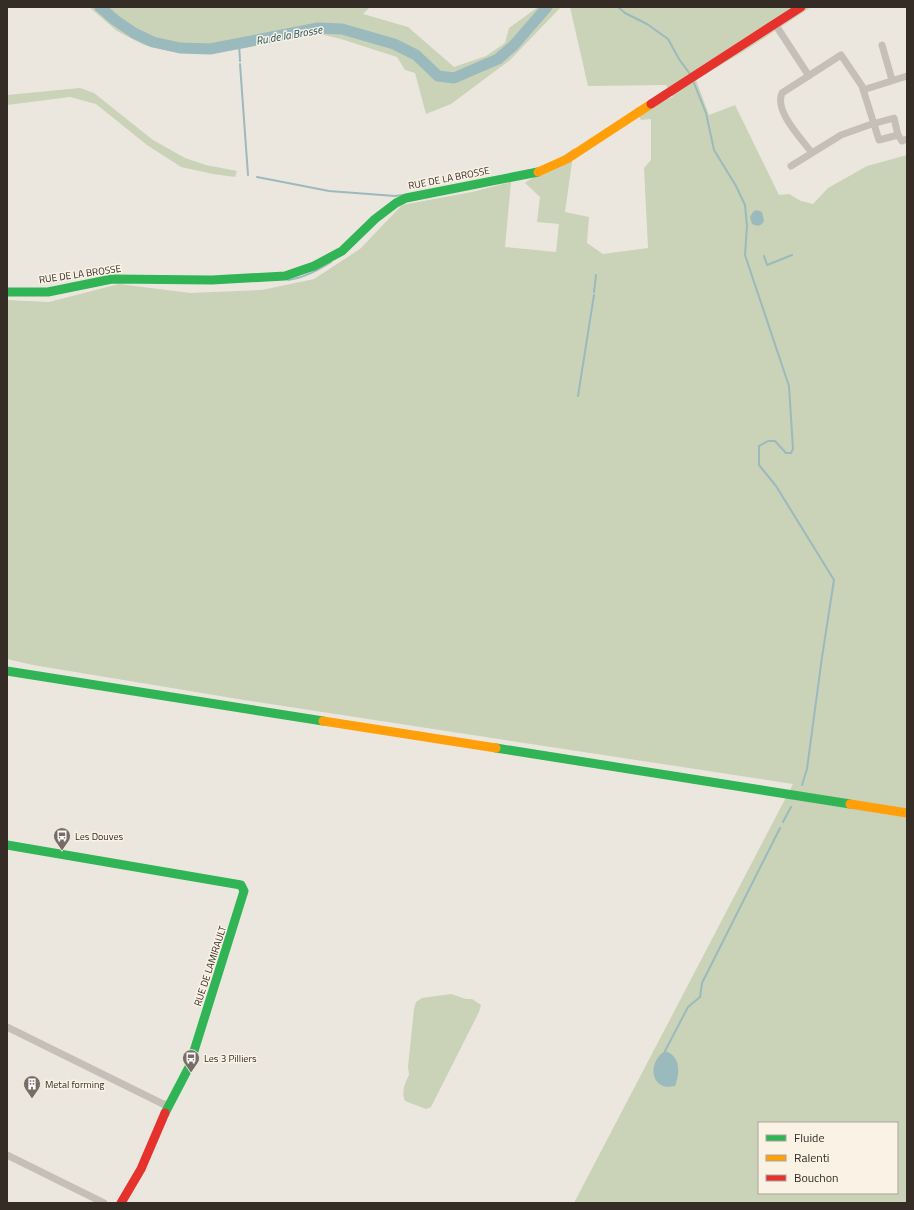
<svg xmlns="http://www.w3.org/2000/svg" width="914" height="1210" font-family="'Titillium Web',sans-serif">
  <rect width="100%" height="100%" fill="#ece7de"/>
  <!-- green -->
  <path fill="#cad2b8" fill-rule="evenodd" d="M89 7H370L363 14 408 27 454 67 486 56 505 43 509 28 538 7H561L510 60 451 104 426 114 415 73 405 70 397 57 341 39 316 33 290 37 245 48 202 53 174 52 144 45 117 31Z
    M570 7H811L749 48 696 80 709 115 735 105 779 195 789 194 801 201 813 204 828 188 867 166 907 155V1203H574L793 784 244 700 33 665 7 659V300L49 302 119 284 190 293 262 290 314 279 360 249 402 205 472 192 511 182 505 247 556 252 559 224 537 222 540 197 525 183 574 148 565 212 589 217 587 243 603 254 648 248 644 168 651 160V119L641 120 635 108 673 97 666 85 588 86ZM759 1123H897V1193H759Z
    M80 88 94 93 153 140 185 158 206 165 237 171 235 177 213 174 181 167 147 145 96 104 70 97 7 105V95Z
    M451 994 466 999H472L481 1005 479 1012 431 1107 426 1109 405 1101C401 1092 405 1083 409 1075L408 1067 414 1009 416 1002 422 998Z"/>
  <!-- water -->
  <path fill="#9ababd" d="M756 210 762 212 764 221 762 224 758 226 752 224 750 217 753 212Z
    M665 1051C681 1056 680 1073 675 1086 650 1092 647 1062 665 1051Z"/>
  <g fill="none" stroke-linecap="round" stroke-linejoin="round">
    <!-- stream -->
    <path stroke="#9ababd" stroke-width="2" d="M618 7 625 13 647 24 668 39 679 59 690 74
      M239 43 240 61
      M240 64 248 175
      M694 83 706 113 714 150 736 186 745 205 747 226 745 255 789 386 793 449 791 453H786L775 441H768L759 446V465L776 486 834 580 822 657 807 769 802 785
      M257 177 329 191 395 196 403 195
      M764 256 767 265 792 255
      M288 280C304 278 317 271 331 262
      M594 292 596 275
      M578 396 594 295
      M783 822 791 807
      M665 1051 688 1007 700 997 702 983 780 828"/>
    <!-- river -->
    <path stroke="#9ababd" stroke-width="11" d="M100 7 115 20 134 33 153 42 180 48 210 49 318 28 342 29 394 44 416 55 438 76 454 78 498 59 514 45 547 7"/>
    <!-- street -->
    <path stroke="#c5bfb7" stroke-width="7" d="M775 24 809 76
      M882 45 892 80
      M863 90 907 76
      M898 135 902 141 907 139
      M791 166 841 135 869 125 894 118 898 135 879 140 862 86 841 55 782 93C774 111 801 138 812 153
      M7 1027 163 1104H169
      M7 1155 104 1203"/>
    <!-- fast -->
    <path stroke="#30b455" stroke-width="9" d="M7 292H48L112 279 212 280 285 276 314 266 342 251 375 219 396 203 406 198 538 172
      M7 671 323 721
      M496 748 850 804
      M7 845 241 885 244 891 189 1067 165 1113"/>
    <!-- slow -->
    <path stroke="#ff9f0a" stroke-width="9" d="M538 172 567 159 651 104
      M323 721 496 748
      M850 804 907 813"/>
    <!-- jam -->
    <path stroke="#e5322d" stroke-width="9" d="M651 104 801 7
      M121 1203 141 1169 165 1113"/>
  </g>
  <!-- icons -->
  <defs>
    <g id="bus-pin" transform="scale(0.9)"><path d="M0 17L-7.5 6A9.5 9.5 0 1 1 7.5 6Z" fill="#756d66" stroke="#f9f2e5"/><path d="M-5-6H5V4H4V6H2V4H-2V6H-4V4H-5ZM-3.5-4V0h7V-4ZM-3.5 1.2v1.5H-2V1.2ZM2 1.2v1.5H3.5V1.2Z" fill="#fff"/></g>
    <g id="building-pin" transform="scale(0.9)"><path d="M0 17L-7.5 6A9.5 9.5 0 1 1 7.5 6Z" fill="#756d66" stroke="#f9f2e5"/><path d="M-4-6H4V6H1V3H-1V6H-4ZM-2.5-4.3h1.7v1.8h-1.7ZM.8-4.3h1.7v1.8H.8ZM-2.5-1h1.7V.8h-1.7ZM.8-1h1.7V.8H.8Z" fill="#fff"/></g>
  </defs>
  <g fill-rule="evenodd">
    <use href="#bus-pin" x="62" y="836"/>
    <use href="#bus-pin" x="191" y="1058"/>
    <use href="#building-pin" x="32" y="1084"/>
  </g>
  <g text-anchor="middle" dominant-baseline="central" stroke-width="3" stroke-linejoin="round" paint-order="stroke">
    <!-- street labels -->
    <g font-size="10" fill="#352c26" stroke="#f9f2e5">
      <text transform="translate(449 178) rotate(-11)">RUE DE LA BROSSE</text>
      <text transform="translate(80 274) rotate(-8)">RUE DE LA BROSSE</text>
      <text transform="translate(210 966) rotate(-72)">RUE DE LAMIRAULT</text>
    </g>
    <!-- poi labels -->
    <g font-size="10" fill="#352c26" stroke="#f9f2e5" text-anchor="start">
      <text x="75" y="836">Les Douves</text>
      <text x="204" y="1058">Les 3 Pilliers</text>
      <text x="45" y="1084">Metal forming</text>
    </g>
    <!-- water labels -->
    <g font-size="11" font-style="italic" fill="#1b4d57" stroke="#f9f2e5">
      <text transform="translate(289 35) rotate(-10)">Ru de la Brosse</text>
    </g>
  </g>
  <!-- border -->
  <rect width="914" height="1210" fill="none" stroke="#352c26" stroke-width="16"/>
  <!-- legend -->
  <rect x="758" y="1122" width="140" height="72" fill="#f9f2e5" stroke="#aba399"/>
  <rect x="766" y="1135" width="20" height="6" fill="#30b455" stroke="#aba399"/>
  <text x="794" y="1142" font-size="12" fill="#352c26">Fluide</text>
  <rect x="766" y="1155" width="20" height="6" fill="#ff9f0a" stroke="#aba399"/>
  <text x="794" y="1162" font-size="12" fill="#352c26">Ralenti</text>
  <rect x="766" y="1175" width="20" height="6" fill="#e5322d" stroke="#aba399"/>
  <text x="794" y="1182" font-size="12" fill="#352c26">Bouchon</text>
</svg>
